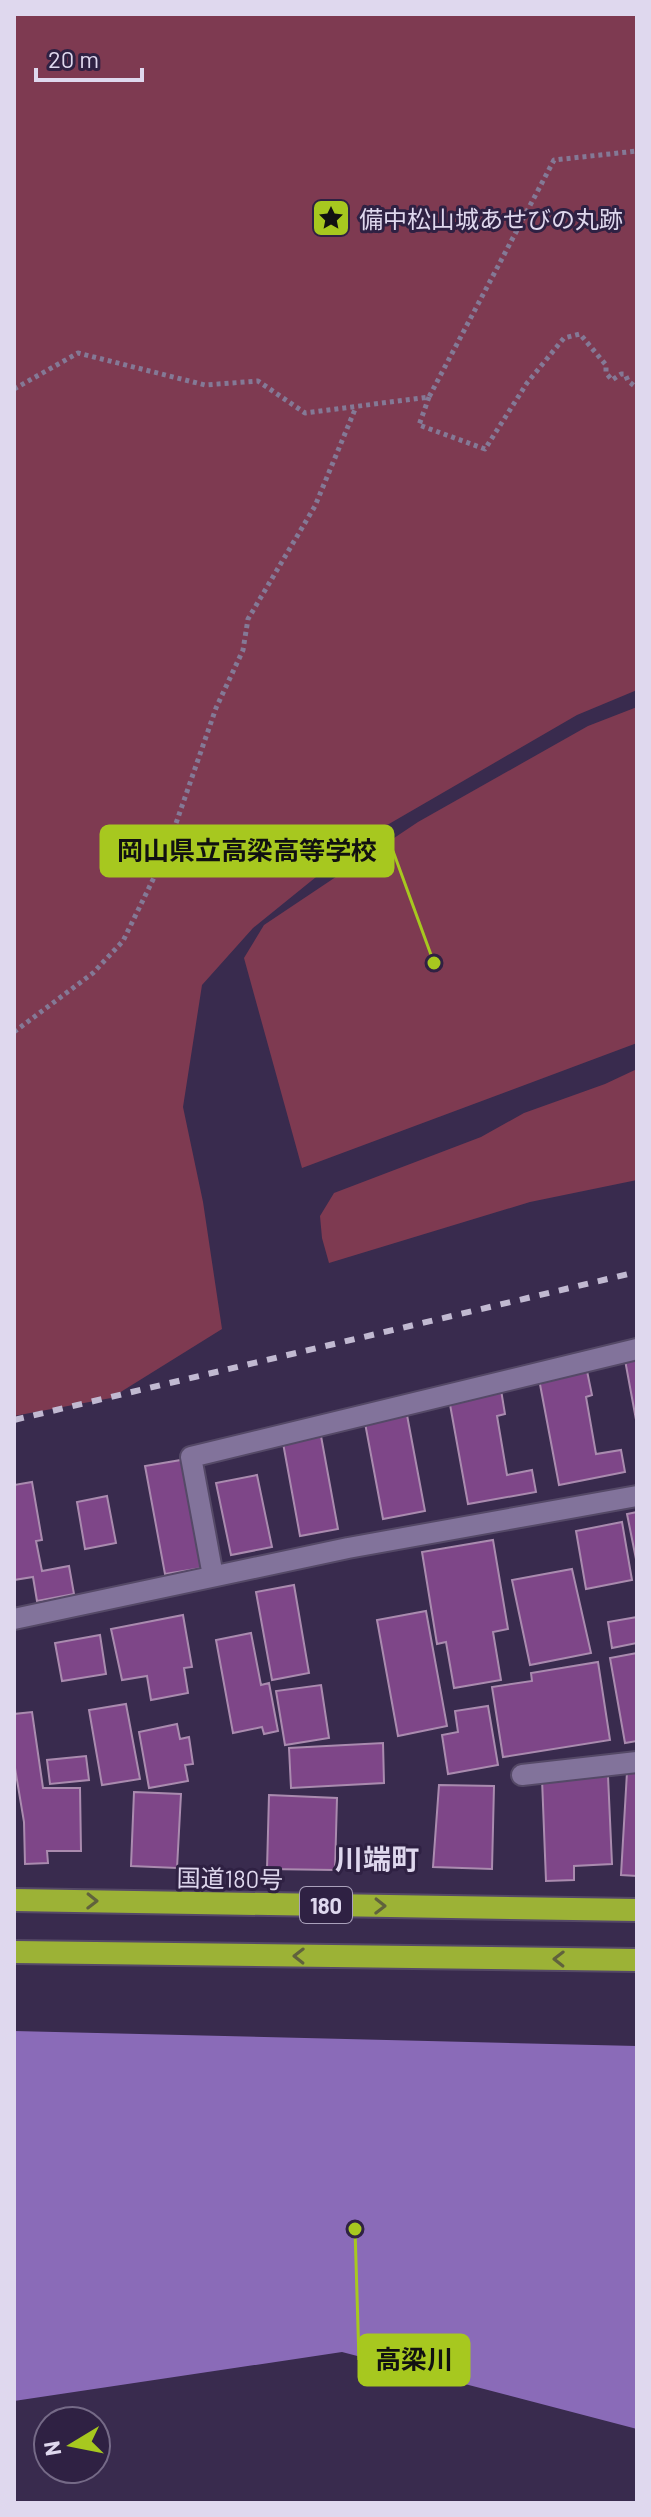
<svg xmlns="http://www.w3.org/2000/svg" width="651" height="2517" font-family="Barlow,'Noto Sans JP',sans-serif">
  <rect width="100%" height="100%" fill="#392b4e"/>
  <!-- green -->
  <path fill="#7e3a51" d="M14 14H637V690L577 715 363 839 253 928 202 985 183 1107 203 1202 222 1329 111 1398 14 1416Z
    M637 707V1043L302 1168 244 958 264 925 418 822 588 726Z
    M637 1069V1180L530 1202 329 1263 322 1238 320 1216 334 1193 481 1137 524 1113 605 1084Z"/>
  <!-- water -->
  <path fill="#8a6bb8" d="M14 2031 637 2046V2429L342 2352 14 2401Z"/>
  <!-- building -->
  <path fill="#7e4688" stroke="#aa8baf" stroke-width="2" d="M637 1357V1425L625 1360Z
    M587 1371 592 1395 586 1397 596 1454 621 1450 625 1472 559 1485 539 1379Z
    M501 1390 505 1414 497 1416 507 1475 532 1470 536 1492 468 1504 449 1399Z
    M407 1415 425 1511 383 1519 365 1423Z
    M321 1436 338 1529 300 1536 283 1443Z
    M181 1460 202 1568 165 1574 145 1466Z
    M257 1475 272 1547 231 1555 216 1483Z
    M32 1482 42 1540 36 1541 42 1571 69 1566 74 1594 37 1601 33 1577 14 1580V1485Z
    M107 1496 116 1543 85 1549 77 1502Z
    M637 1512V1564L627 1514Z
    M622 1522 632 1580 586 1589 576 1531Z
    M493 1540 508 1629 493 1632 501 1680 454 1688 446 1642 437 1644 422 1552Z
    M572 1569 591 1653 530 1665 512 1580Z
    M294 1585 309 1673 272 1680 256 1592Z
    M426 1611 447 1726 398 1736 377 1620Z
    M183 1615 192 1667 184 1668 188 1693 151 1700 147 1676 122 1680 111 1629Z
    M637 1617V1643L612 1648 608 1622Z
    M251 1633 261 1685 269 1683 278 1731 264 1734 262 1727 233 1733 216 1640Z
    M100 1635 106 1674 62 1681 55 1643Z
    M637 1653V1741L625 1743 610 1658Z
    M598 1662 610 1740 503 1757 492 1687 532 1681 531 1673Z
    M321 1685 329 1738 285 1745 276 1691Z
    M126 1704 140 1779 102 1785 89 1710Z
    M488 1706 498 1765 448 1774 442 1735 458 1732 455 1711Z
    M32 1712 43 1788H80L81 1851H47L48 1863 25 1864 24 1822 14 1762V1714Z
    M177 1724 180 1739 189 1737 193 1764 185 1765 188 1781 149 1788 139 1732Z
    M383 1743 384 1783 291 1788 289 1748Z
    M86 1756 89 1780 50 1784 47 1760Z
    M627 1772 637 1773V1876L621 1875Z
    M608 1776 612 1864 574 1866V1880L546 1881 542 1779Z
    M439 1785 494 1786 492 1869 433 1867Z
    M134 1792 181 1794 177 1868 131 1866Z
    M269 1795 337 1798 335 1870 267 1869Z"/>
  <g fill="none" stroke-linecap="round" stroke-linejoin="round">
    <!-- minor casing -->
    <g stroke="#554967" stroke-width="24">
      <path id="minor" d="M213 1576 191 1457 637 1349
        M14 1619 348 1548 637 1496
        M522 1775 637 1762"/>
    </g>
    <!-- trunk casing -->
    <g stroke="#554967" stroke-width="26">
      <path id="trunk" d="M14 1900 637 1910
        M14 1952 637 1960"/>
    </g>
    <!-- path -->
    <path stroke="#847996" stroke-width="5" stroke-dasharray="4 4" stroke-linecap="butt" d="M14 389 78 353 205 385 258 381 305 413 429 397 554 160 637 151
      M429 397 419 425 485 449 527 383 564 338 580 334 606 365V373L612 380 621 374H625L628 381 637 388
      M14 1032 93 973 123 941 165 855 216 708 243 650 248 619 315 506 356 407"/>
    <!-- minor -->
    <use href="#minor" stroke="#82739b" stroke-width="20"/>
    <!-- trunk -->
    <use href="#trunk" stroke="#9cb236" stroke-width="22"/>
    <!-- rail -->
    <path stroke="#c1b9d1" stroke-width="6" stroke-dasharray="10 10" stroke-linecap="butt" d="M14 1420 637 1272"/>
  </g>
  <!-- one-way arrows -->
  <defs><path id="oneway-chevron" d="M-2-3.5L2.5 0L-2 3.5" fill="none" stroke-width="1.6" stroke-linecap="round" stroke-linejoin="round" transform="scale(2)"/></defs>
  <g stroke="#60623d">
    <use href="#oneway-chevron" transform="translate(92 1901) rotate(1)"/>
    <use href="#oneway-chevron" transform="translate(380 1906) rotate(1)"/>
    <use href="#oneway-chevron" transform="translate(299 1956) rotate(-179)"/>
    <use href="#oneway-chevron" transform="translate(559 1959) rotate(-179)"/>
  </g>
  <!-- icons -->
  <defs>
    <g id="sight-square" transform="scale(2)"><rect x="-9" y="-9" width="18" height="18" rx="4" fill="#a7c81f" stroke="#2f2143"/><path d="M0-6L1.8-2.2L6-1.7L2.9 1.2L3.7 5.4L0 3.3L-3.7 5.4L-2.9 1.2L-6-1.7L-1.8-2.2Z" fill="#111"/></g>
  </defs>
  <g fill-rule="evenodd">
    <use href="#sight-square" x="331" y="218"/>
  </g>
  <g text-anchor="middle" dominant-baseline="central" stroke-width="6" stroke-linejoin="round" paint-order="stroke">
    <!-- shield labels -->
    <rect fill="#2f2143" stroke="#aaa1bb" stroke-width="2" x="300" y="1887" width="52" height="36" rx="6"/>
    <g font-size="22" font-weight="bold" fill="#dfd8ee">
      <text x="326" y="1905">180</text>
    </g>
    <!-- poi labels -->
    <g font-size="24" fill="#dfd8ee" stroke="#2f2143" text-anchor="start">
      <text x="359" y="218">備中松山城あせびの丸跡</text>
    </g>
    <!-- street labels -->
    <g font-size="24" fill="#dfd8ee" stroke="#2f2143">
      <text transform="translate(230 1878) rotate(1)">国道180号</text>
    </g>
    <!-- quarter labels -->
    <g font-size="28" font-weight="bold" fill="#dfd8ee" stroke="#2f2143">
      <text x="377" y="1858">川端町</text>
    </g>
  </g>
  <!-- callouts -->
  <path fill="none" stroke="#a7c81f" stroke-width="3" d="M434 963L393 851M355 2229L359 2360"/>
  <g fill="#a7c81f" stroke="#2f2143" stroke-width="3">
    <circle cx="434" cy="963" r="8"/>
    <circle cx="355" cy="2229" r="8"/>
  </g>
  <g fill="#a7c81f" stroke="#a7c81f" stroke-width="3">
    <rect x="101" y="826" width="292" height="50" rx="8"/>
    <rect x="359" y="2335" width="110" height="50" rx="8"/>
  </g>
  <g font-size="26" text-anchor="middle" font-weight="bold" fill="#111">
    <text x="247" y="860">岡山県立高梁高等学校</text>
    <text x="414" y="2369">高梁川</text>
  </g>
  <!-- border -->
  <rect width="651" height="2517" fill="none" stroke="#dfd8ee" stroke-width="32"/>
  <!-- north arrow -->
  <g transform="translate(72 2445) rotate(260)"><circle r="38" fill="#2f2143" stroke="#756a87" stroke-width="2"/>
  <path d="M0-6L14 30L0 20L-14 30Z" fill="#a7c81f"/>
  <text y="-12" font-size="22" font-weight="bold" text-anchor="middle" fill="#dfd8ee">N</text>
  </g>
  <!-- scale -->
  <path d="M36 68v12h106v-12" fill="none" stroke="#dfd8ee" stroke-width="4"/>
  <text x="48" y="68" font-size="24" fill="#dfd8ee" stroke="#2f2143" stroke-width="6" paint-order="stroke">20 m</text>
</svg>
